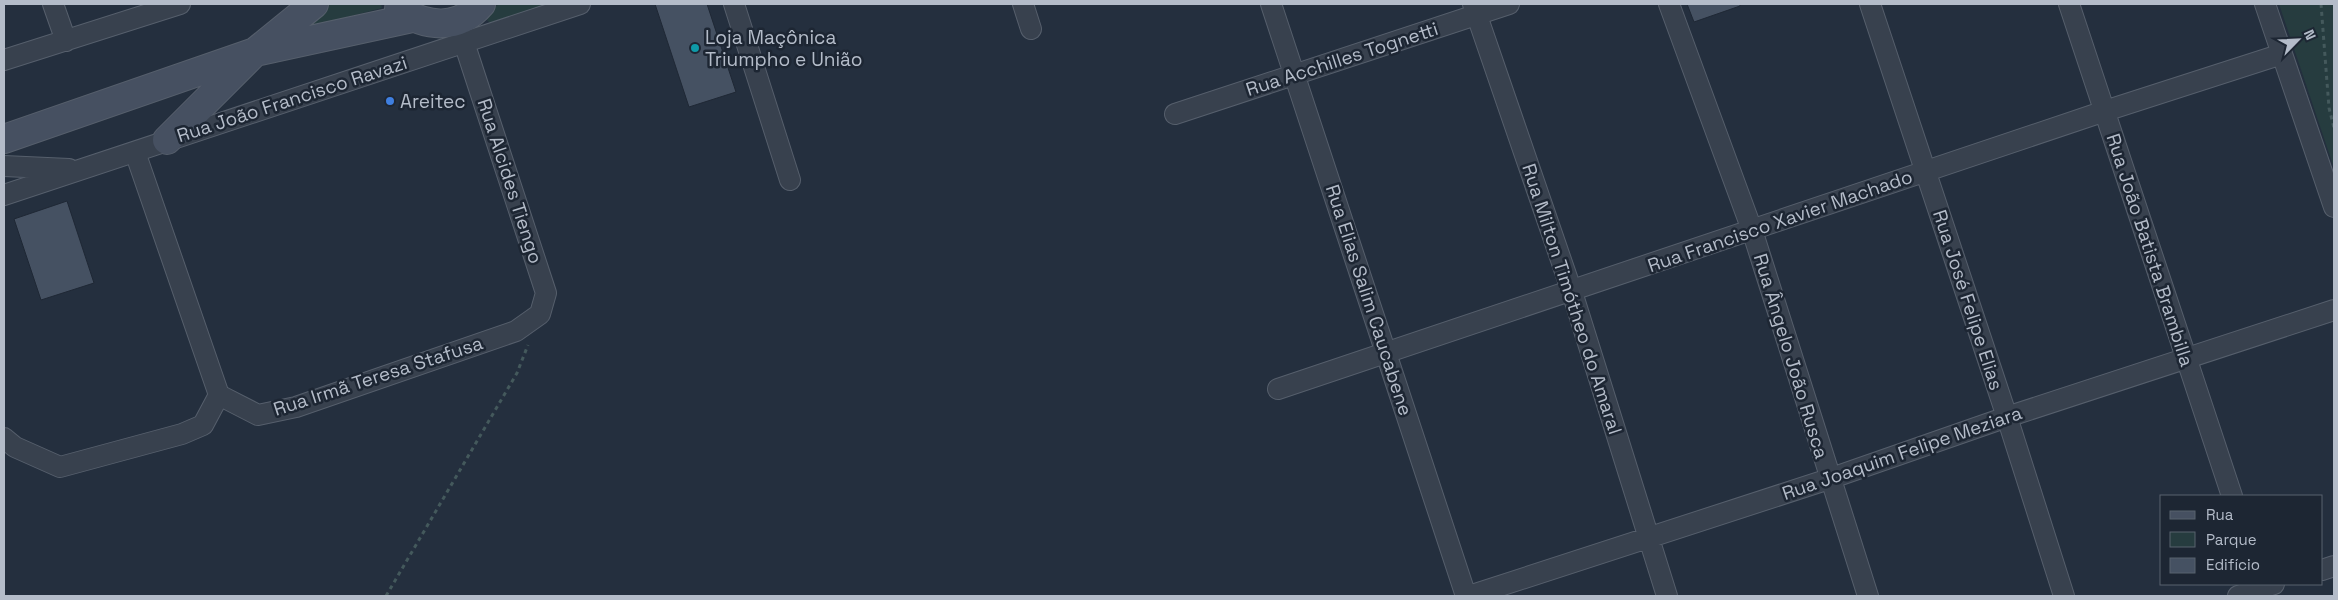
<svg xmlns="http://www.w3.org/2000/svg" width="2338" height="600" font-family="'Space Grotesk',sans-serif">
  <rect width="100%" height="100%" fill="#242f3e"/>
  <!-- green -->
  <path fill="#263c3f" d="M331 4H381L382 8 302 29 301 26Z
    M500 4H554L492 25 487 20 492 8Z
    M2279 4H2334V168Z"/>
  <!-- building -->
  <path fill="#455162" stroke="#1f2835" d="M655 4H707L736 92 689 107Z
    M1687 4H1740V6L1694 22Z
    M67 201 94 283 41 300 14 219Z"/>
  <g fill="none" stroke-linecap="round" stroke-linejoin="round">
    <!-- street casing -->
    <g stroke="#565f6c" stroke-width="22">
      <path id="street" d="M53 4 66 41
        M734 4 790 180
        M1023 4 1031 29
        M1271 4 1466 596
        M1473 4 1572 292 1667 596
        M1669 4 1752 230 1868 596
        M1870 4 2007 417 2064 596
        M2069 4 2232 496
        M2265 4 2334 207
        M4 60 180 4
        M1175 114 1509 4
        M135 152 219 395
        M4 166 69 169
        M4 195 580 4
        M1278 389 2105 111 2282 54
        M4 438 15 447 60 467 182 434 203 425 219 395 258 415 296 407 516 331 540 314 546 293 457 21
        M2322 570 2334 566
        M1469 596 1829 479 2007 417 2334 310
        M2238 596 2274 584"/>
    </g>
    <!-- secondary casing -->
    <g stroke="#565f6c" stroke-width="30">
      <path id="secondary" d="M399 9C425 27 458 31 481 4
        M4 139 255 52 412 18
        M167 140 255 52 314 4"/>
    </g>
    <!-- path -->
    <path stroke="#44595c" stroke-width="3" stroke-dasharray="4 4" stroke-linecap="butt" d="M2321 4 2329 108 2334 128
      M386 596 517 373 528 345"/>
    <!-- street -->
    <use href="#street" stroke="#38414e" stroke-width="20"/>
    <!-- secondary -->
    <use href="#secondary" stroke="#465061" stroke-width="28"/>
  </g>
  <!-- markers -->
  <circle fill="#0f9aa8" stroke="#1d2633" stroke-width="2" cx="695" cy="48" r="5"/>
  <circle fill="#3f7fe0" stroke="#1d2633" stroke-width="2" cx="390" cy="101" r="5"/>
  <g text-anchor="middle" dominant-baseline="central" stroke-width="5" stroke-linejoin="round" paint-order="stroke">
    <!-- poi labels -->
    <g font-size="19" fill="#b4bcc9" stroke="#1d2633" text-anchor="start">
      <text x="705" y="37">Loja Maçônica<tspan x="705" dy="22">Triumpho e União</tspan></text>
      <text x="400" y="101">Areitec</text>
    </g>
    <!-- street labels -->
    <g font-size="19" fill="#b4bcc9" stroke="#1d2633">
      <text transform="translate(1342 59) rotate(-18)">Rua Acchilles Tognetti</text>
      <text transform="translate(292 99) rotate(-18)">Rua João Francisco Ravazi</text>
      <text transform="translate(510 181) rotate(72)">Rua Alcides Tiengo</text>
      <text transform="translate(1780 221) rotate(-19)">Rua Francisco Xavier Machado</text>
      <text transform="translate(2150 250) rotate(72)">Rua João Batista Brambilla</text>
      <text transform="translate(1572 299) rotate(72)">Rua Milton Timótheo do Amaral</text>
      <text transform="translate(1369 300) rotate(72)">Rua Elias Salim Caucabene</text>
      <text transform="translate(1968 300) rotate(72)">Rua José Felipe Elias</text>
      <text transform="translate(1791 356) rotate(73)">Rua Ângelo João Rusca</text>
      <text transform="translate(378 376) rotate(-18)">Rua Irmã Teresa Stafusa</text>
      <text transform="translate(1902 453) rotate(-19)">Rua Joaquim Felipe Meziara</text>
    </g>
  </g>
  <!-- border -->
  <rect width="2338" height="600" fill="none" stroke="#b4bcc9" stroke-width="10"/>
  <!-- legend -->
  <rect x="2160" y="495" width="162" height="90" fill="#1d2633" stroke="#59626f"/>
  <rect x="2170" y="511" width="25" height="8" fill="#465061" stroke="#59626f"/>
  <text x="2206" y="520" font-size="15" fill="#b4bcc9">Rua</text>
  <rect x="2170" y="532" width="25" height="15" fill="#263c3f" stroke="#59626f"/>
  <text x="2206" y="545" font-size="15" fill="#b4bcc9">Parque</text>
  <rect x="2170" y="558" width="25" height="15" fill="#455162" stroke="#59626f"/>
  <text x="2206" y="570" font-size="15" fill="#b4bcc9">Edifício</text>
  <!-- north arrow -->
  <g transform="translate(2298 40) rotate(66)" stroke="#1d2633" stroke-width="4" paint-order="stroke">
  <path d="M0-4L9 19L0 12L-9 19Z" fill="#b4bcc9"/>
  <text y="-8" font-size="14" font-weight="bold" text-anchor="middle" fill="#b4bcc9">N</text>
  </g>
</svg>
